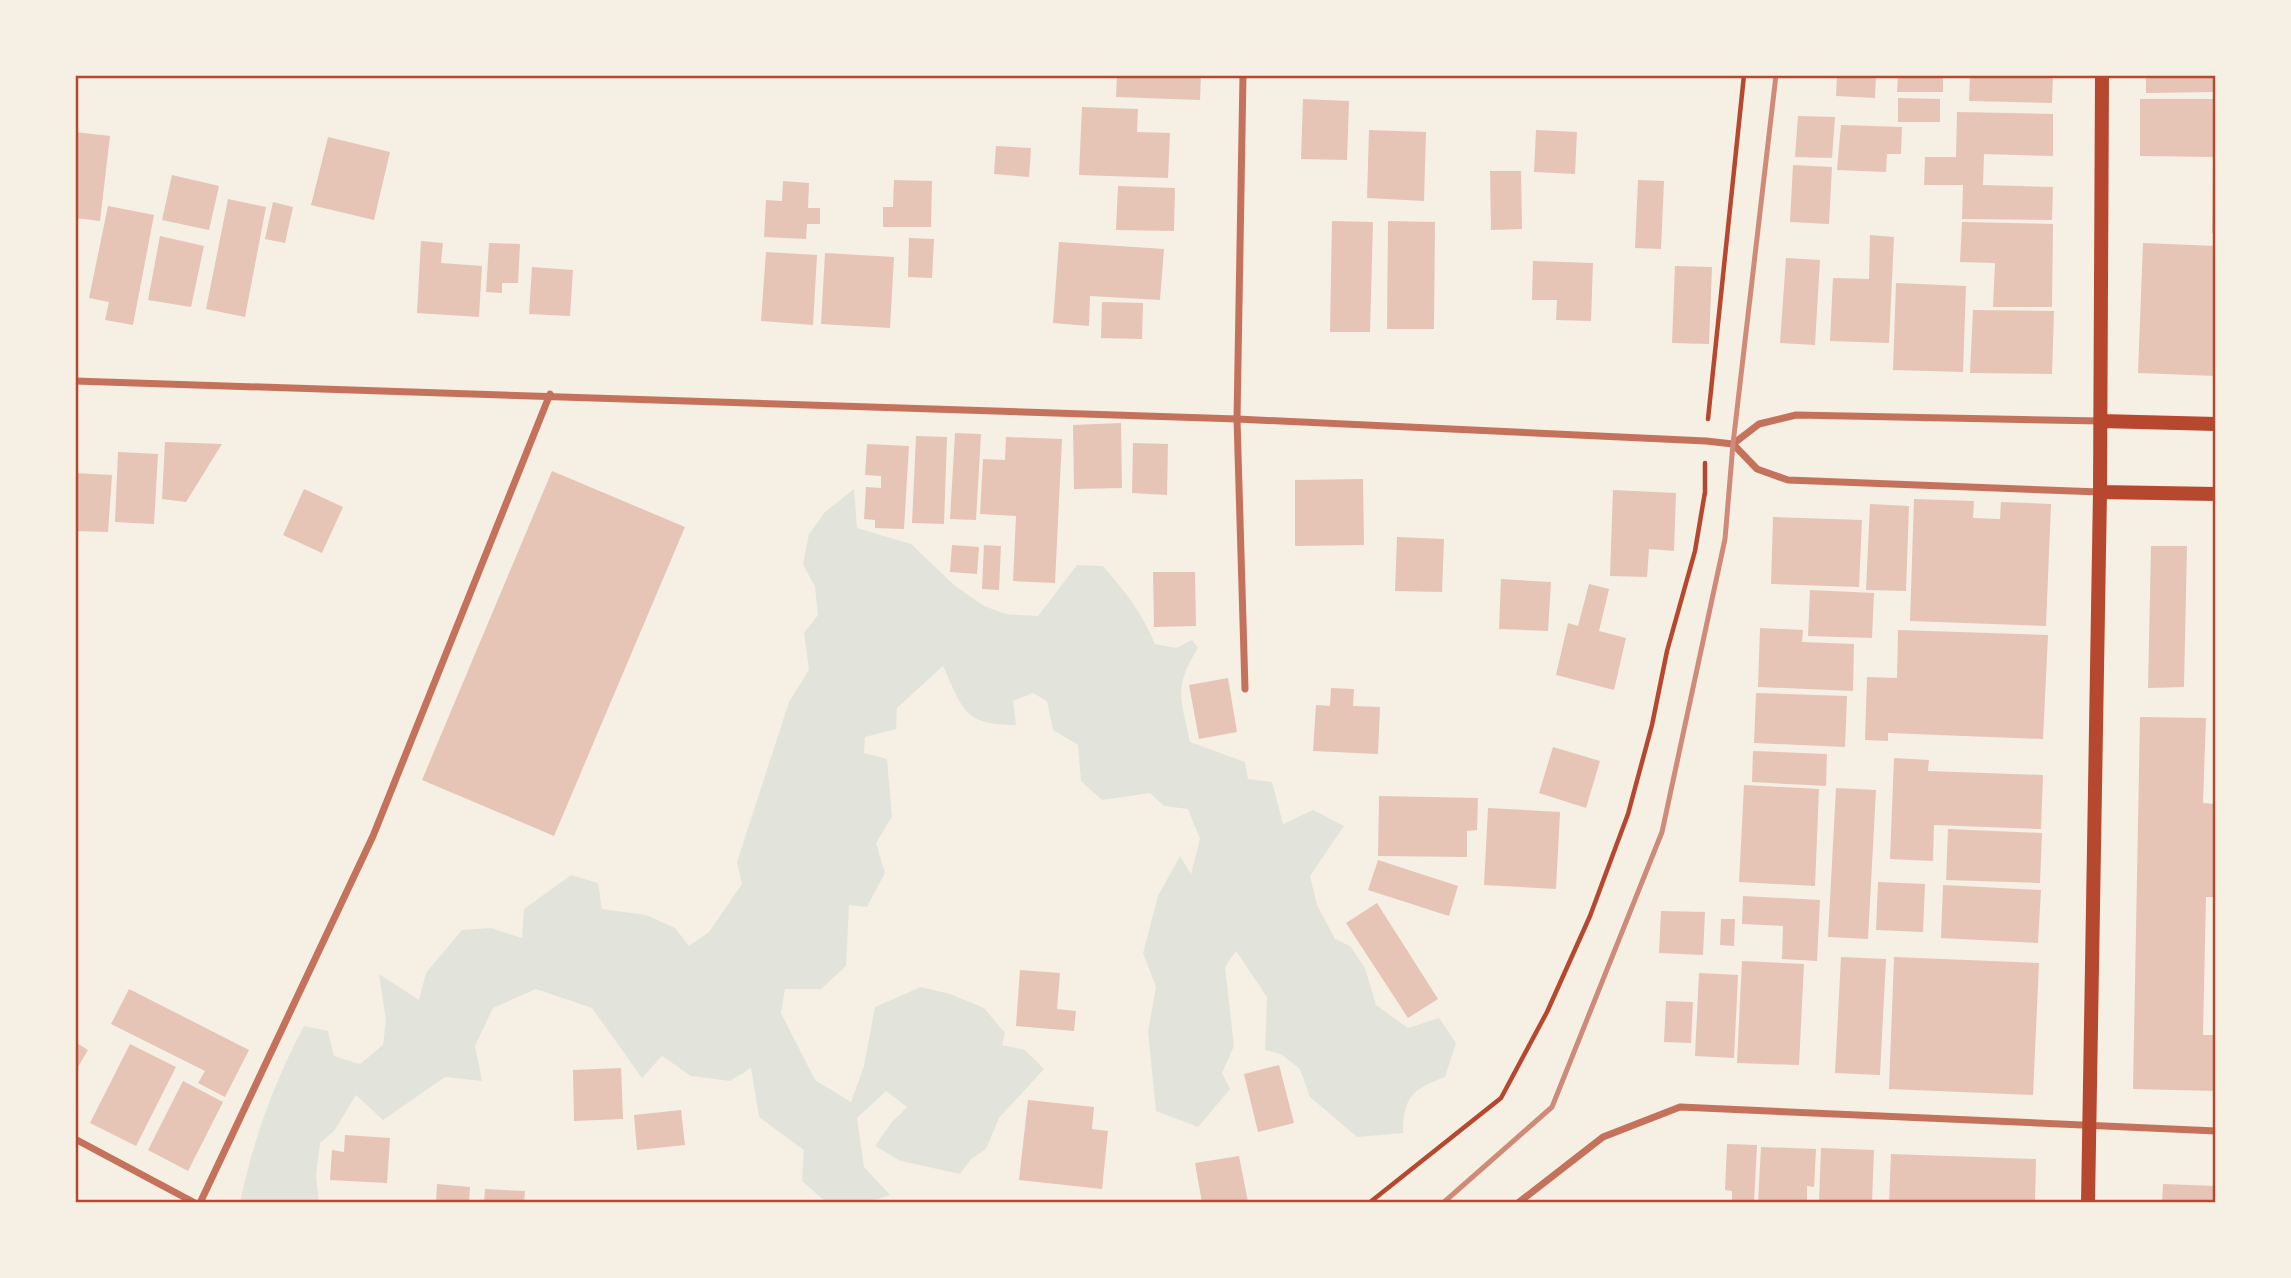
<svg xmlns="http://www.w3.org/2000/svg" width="2291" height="1278" font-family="Arial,sans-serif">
  <rect width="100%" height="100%" fill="#f6efe4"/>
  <!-- green -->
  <path fill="#e2e4dc" d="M854 489 857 528 911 544 954 585 984 606 1006 614 1038 616 1077 565 1103 566C1125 591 1142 613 1155 644L1176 648 1192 640 1198 648C1173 688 1181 698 1190 742L1245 762 1248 779 1272 782 1283 824 1313 810 1344 826 1310 876 1317 905 1335 939 1350 946 1365 968 1376 1005 1408 1028 1439 1018 1456 1043 1445 1077C1412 1089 1403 1098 1403 1133L1357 1137 1310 1097 1300 1069 1281 1054 1265 1050 1267 997 1236 951 1225 967 1234 1046 1222 1073 1230 1089 1198 1127 1156 1111 1148 1032 1156 987 1143 953 1158 896 1180 856 1191 874 1200 839 1188 809 1164 806 1150 793 1102 800 1081 781 1078 745 1053 730 1047 701 1033 693 1013 701 1016 725C963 725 963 709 943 666L897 708 896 729 865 737 864 753 887 759 892 817 876 843 885 873 867 907 849 905 846 966 821 989H785L781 1013 815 1080 851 1102 864 1066 875 1007 921 987 950 994 984 1008 1005 1033 1002 1045 1025 1050 1044 1069 999 1118 986 1149 971 1159 960 1174 901 1161 875 1146 892 1122 907 1107 886 1091 857 1118 864 1167 890 1195 865 1203 826 1202 802 1181 804 1150 759 1117 751 1068 730 1081 691 1076 662 1056 642 1078 592 1008 536 989 493 1008 475 1046 482 1081 445 1077 383 1120 356 1095 334 1131 320 1143 316 1175 319 1203H240C253 1140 274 1082 304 1026L328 1031 334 1056 360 1064 383 1045 386 1020 379 974 419 1000 426 973 462 930 491 928 522 938 524 909 571 875 598 883 602 909 646 915 675 928 689 946 709 932 742 884 737 862 789 702 809 670 804 633 818 615 815 587 803 564 809 534 825 512Z"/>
  <!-- building -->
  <path fill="#e6c5b7" d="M1117 75H1201L1200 100 1116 97Z
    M1837 75H1876L1875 98 1836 96Z
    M1898 75H1943V92H1897Z
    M1970 75H2053L2052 103 1969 101Z
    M2146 75H2216V92L2146 93Z
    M1898 98 1940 99V122H1898Z
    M1303 99 1349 101 1347 160 1301 159Z
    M2140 99H2216V157L2140 156Z
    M1082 107 1138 109 1137 132 1170 133 1168 178 1079 175Z
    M1957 112 2053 114V156L1984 154 1983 185 2053 187 2052 220 1962 219 1963 185H1924L1925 157H1956Z
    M1798 116 1835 117 1832 158 1795 157Z
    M1841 125 1902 127 1901 154H1887L1886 172 1837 170Z
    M1369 130 1426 132 1424 201 1367 198Z
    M1536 130 1577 132 1575 174 1534 172Z
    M75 132 110 136 100 221 75 218Z
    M328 137 390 152 374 220 311 205Z
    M996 146 1031 148 1029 177 994 174Z
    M1793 165 1832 167 1829 224 1790 222Z
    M2213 167H2216V233H2212Z
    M1490 171H1521L1522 229 1491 230Z
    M172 175 219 186 209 230 162 220Z
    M894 180 932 181 931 227H883V207H893Z
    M1638 180 1664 181 1661 249 1635 248Z
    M783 181 809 183 808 208H820V224H807L806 239 764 237 766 200 782 201Z
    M1118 186 1175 188 1174 231 1116 230Z
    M228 199 266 207 245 317 206 309Z
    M273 202 293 207 285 243 265 239Z
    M108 206 154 215 133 325 105 320 109 302 89 298Z
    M1332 221 1373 222 1370 332H1330Z
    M1388 221 1435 222 1434 329H1387Z
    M1962 222 2053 224 2052 307H1993L1995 263 1960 262Z
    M1870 235 1894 237 1889 343 1830 341 1833 278 1869 279Z
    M160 236 204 246 191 307 148 300Z
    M909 238 934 239 932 278 908 277Z
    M421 241 443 243 441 263 482 266 479 317 417 313Z
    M1059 242 1164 249 1160 300 1090 296 1089 326 1053 323Z
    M489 243 520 244 518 283H502V293L486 292Z
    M2143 243 2216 246V376L2138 373Z
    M766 252 817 255 813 325 761 321Z
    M825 253 894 257 890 328 821 324Z
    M1786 258 1820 260 1815 345 1780 343Z
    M1533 261 1593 263 1591 321 1556 320 1557 300H1532Z
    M1675 266 1712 267 1709 344 1672 343Z
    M532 267 573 270 570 316 529 314Z
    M1896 283 1966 286 1963 372 1893 370Z
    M1102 302 1143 303 1142 339 1101 338Z
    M1973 310 2054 311 2052 374 1970 373Z
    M1121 423 1122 488 1074 489 1073 425Z
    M955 433 981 434 976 520 950 519Z
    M916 436 947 437 944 524 912 523Z
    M1006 437 1062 439 1055 583 1013 581 1016 516 980 514 983 459 1005 460Z
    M165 442 222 444 186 502 162 499Z
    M1133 443 1168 444 1167 495 1132 493Z
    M867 444 909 446 904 529 875 528V520L864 519 866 487 881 488V476L865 475Z
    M118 452 158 454 154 524 115 522Z
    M552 471 685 527 554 836 422 780Z
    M75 473 112 475 108 532 75 531Z
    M1363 479 1364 545 1295 546V480Z
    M304 489 343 507 322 553 283 535Z
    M1613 490 1676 493 1674 551 1649 549 1647 577 1610 576Z
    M1914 499 1974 501 1973 518 2000 519 2001 502 2051 504 2046 626 1910 621Z
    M1870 504 1909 506 1906 591 1866 590Z
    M1773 517 1862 520 1859 587 1771 584Z
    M1397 537 1444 539 1442 592 1395 591Z
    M952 545 979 547 977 574 950 572Z
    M984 545 1001 546 999 590 982 589Z
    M2151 546H2187L2184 687 2148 688Z
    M1153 572H1195L1196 626 1154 627Z
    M1501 579 1551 582 1548 631 1499 629Z
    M1589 584 1609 589 1599 631 1626 638 1614 690 1556 675 1568 623 1578 626Z
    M1810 590 1874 593 1872 638 1808 636Z
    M1760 628 1803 630 1802 642 1854 644 1853 691 1758 687Z
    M1898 630 2048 635 2043 739 1888 733V741L1865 740 1867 677 1897 678Z
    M1228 678 1237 732 1199 739 1189 685Z
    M1331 688 1354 689 1353 706 1380 707 1378 754 1313 751 1316 705 1330 706Z
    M1756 693 1847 696 1845 747 1754 743Z
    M2140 717 2206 718 2203 803 2216 804V897H2206L2203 1035H2216V1091L2133 1089Z
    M1553 747 1600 761 1586 808 1539 793Z
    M1753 751 1827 754 1826 786 1752 782Z
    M1894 758 1929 760 1928 771 2043 775 2041 829 1934 825 1933 861 1890 859Z
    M1744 785 1819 789 1815 886 1739 882Z
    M1836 788 1876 790 1868 939 1828 937Z
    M1379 796 1478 798 1477 830 1467 831V857L1378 856Z
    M1488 808 1560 812 1556 889 1484 885Z
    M1948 829 2042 833 2040 883 1946 880Z
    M1378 860 1458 886 1449 916 1368 890Z
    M1878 882 1925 884 1923 932 1876 930Z
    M1943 885 2041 890 2038 943 1941 938Z
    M1743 896 1820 900 1817 961 1782 959 1783 926 1742 924Z
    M1377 903 1438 999 1408 1018 1346 923Z
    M1661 911 1705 912 1703 955 1659 953Z
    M1721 919H1735L1734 946 1720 945Z
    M1841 957 1886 959 1880 1075 1835 1073Z
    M1894 957 2039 963 2033 1095 1889 1089Z
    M1742 961 1804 964 1799 1065 1737 1063Z
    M1020 970 1060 973 1057 1009 1076 1011 1074 1031 1016 1026Z
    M1699 973 1738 975 1734 1058 1695 1056Z
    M129 989 249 1050 225 1097 198 1083 205 1071 111 1024Z
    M1666 1001 1693 1002 1691 1043 1664 1042Z
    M75 1042 88 1050 75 1072Z
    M130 1044 176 1067 136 1146 90 1123Z
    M1279 1065 1294 1123 1258 1132 1244 1074Z
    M621 1068 623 1119 574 1121 573 1070Z
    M183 1081 223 1102 188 1171 148 1150Z
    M1028 1100 1094 1107 1092 1129 1108 1131 1102 1189 1019 1180Z
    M681 1110 685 1145 637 1150 634 1115Z
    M345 1135 390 1138 387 1183 330 1180 332 1150 344 1152Z
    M1727 1144 1757 1145 1754 1203H1732V1191L1725 1190Z
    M1761 1147 1816 1149 1814 1187 1807 1186V1203H1758Z
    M1821 1148 1874 1150 1872 1203H1819Z
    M1891 1154 2036 1159 2035 1203H1889Z
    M1239 1156 1248 1202 1202 1203 1195 1163Z
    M437 1184 470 1187 469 1203H436Z
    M2163 1184 2216 1186V1203H2162Z
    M485 1189 525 1191 524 1203H484Z"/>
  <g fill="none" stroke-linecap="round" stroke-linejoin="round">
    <!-- path -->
    <path stroke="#b5482f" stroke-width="4.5" d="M1708 419 1744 75
      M1369 1203 1501 1098 1547 1012 1590 916 1628 814 1652 725 1667 651 1695 551 1705 492V463"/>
    <!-- minor -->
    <path stroke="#c5725c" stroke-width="7" d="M1243 75 1237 419 1245 689
      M75 381 1237 419 1706 441 1733 444 1757 469 1788 480 2100 492
      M1733 444 1759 424 1796 415 2101 421
      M75 1139 195 1203
      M200 1203 373 836 550 394
      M1518 1203 1603 1137 1680 1107 2216 1131"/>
    <!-- secondary -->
    <path stroke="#b5482f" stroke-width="14" d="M2101 421 2216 424
      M2100 492 2216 494
      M2088 1203 2100 492 2102 75"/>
    <!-- rail -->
    <path stroke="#cf8b77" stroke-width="5" d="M1443 1203 1552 1107 1662 832 1725 539 1733 444 1776 75"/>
  </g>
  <!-- border -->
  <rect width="2291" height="1278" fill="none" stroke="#f6efe4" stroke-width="154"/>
  <rect x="77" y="77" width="2137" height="1124" fill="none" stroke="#b5482f" stroke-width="2.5"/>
</svg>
